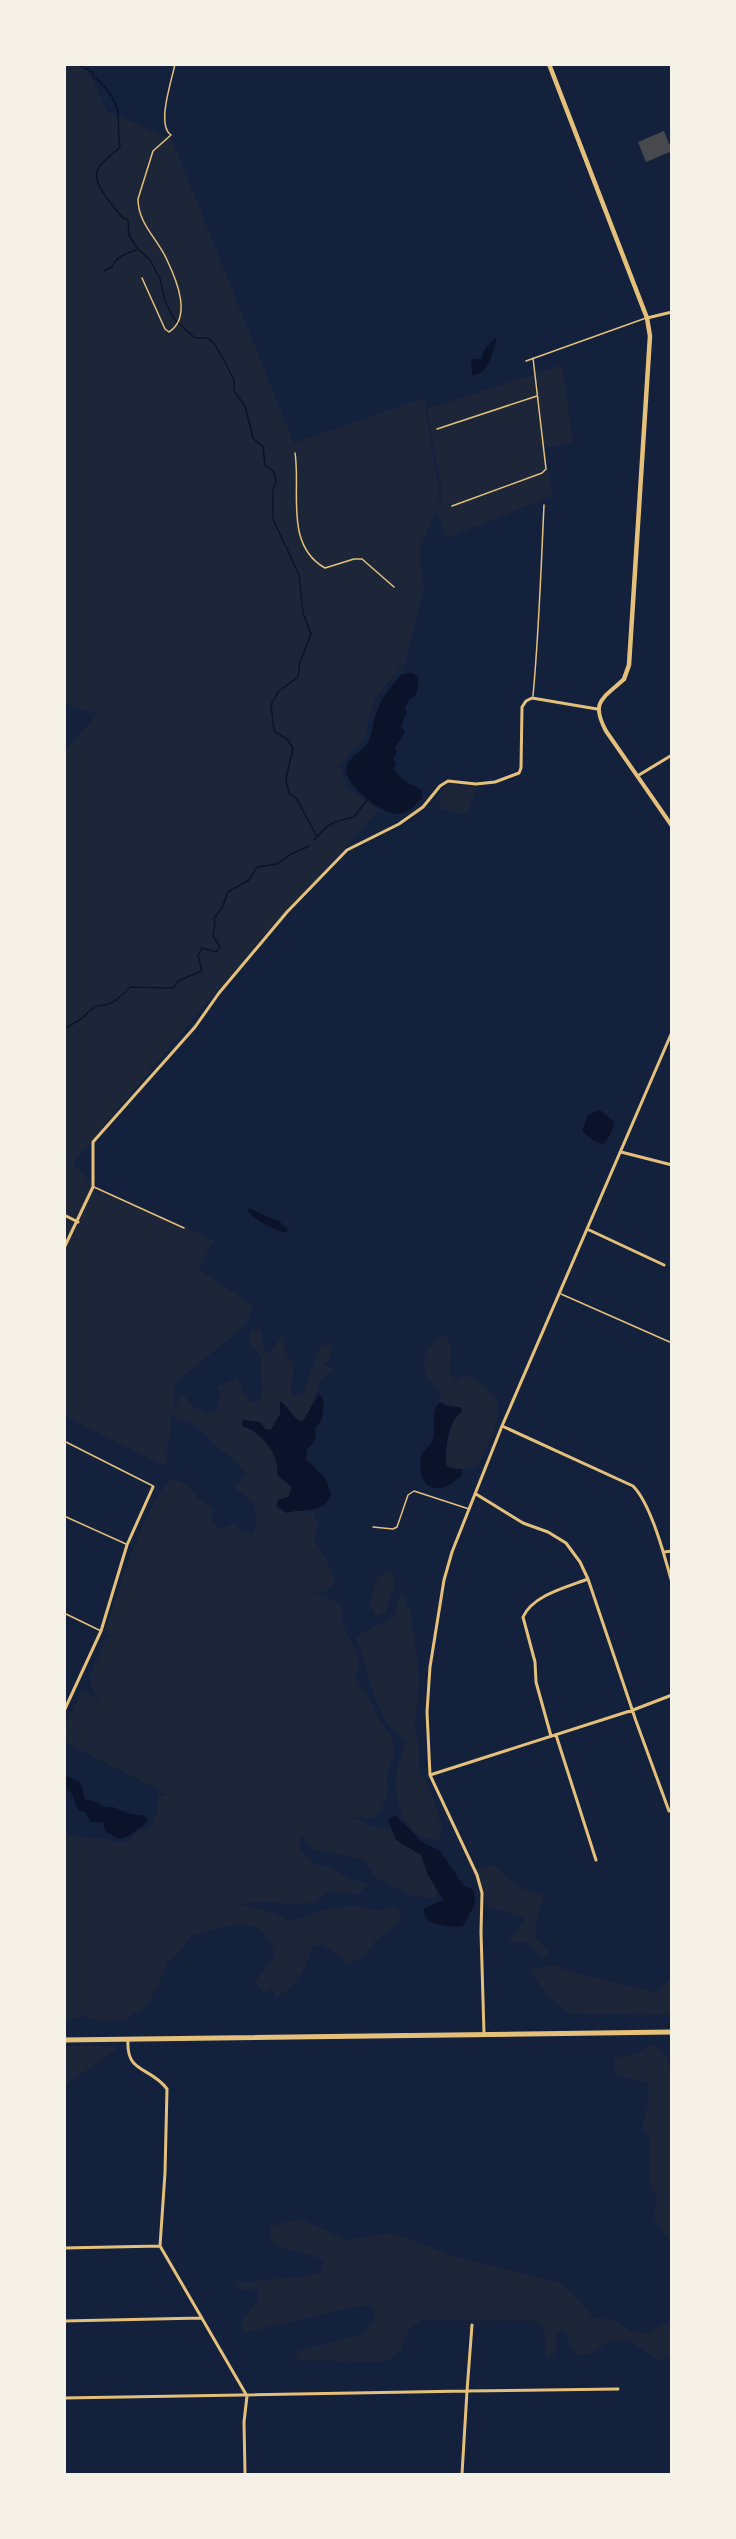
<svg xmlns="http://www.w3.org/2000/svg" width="736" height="2539" font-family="Roboto,sans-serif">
  <rect width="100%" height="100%" fill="#14213d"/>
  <!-- green -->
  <path fill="#1d2539" d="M85 64 107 111 172 140 294 443 424 398 440 500 419 551 424 589 405 662 375 699 364 739 339 765 348 788 379 810 216 992 73 1163 95 1187 214 1240 199 1269 253 1305 246 1325 176 1382 173 1410 182 1393 193 1406 206 1414 215 1412 221 1397 217 1387 238 1377 245 1396 252 1403 261 1400C264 1384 259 1372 261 1357L248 1341 251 1330H261L262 1345 269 1354 284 1333 285 1351 294 1366 291 1384 292 1396 302 1395 321 1344 333 1346 330 1357 324 1365 334 1369 321 1380 309 1414 302 1422C292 1418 290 1407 281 1402L280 1414 271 1430 265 1429 260 1422 243 1420C252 1432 266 1440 273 1453 280 1465 283 1477 292 1487L288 1497 298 1509 314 1513 318 1525 314 1539 325 1557 335 1581 327 1592 314 1593 330 1598 341 1606 342 1622 360 1661 355 1677 369 1698 379 1720 392 1736 394 1754 387 1774 388 1794 381 1810 375 1818 352 1817 373 1827 393 1829 398 1842 424 1855 428 1875 438 1889 435 1899 413 1896 376 1878 364 1860 314 1849 300 1835V1849L312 1863 330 1868 350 1879 368 1883 359 1894 330 1891 314 1903 288 1904 269 1901 240 1904 271 1912 289 1921C310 1915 331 1906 353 1906 372 1905 370 1915 394 1907L401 1912 397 1925 376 1940 364 1957 349 1964 323 1944 313 1946C305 1967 297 1988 276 1997L272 1989 263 1993 255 1982 275 1956C273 1951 272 1942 268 1938 250 1912 214 1930 191 1936L179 1953 167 1962 158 1987 145 2008 124 2020 102 2021 82 2016 65 2021V1831L75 1837 109 1839 119 1843 130 1840 137 1831 151 1826 157 1813 158 1796 168 1795 65 1742 64 1727 82 1691 101 1701C77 1675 101 1664 104 1639L114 1637 105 1630C123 1581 139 1520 170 1478L189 1486 198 1499 213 1508 211 1520 221 1529 235 1523 242 1532 254 1533 257 1519 254 1503 235 1488 245 1473 233 1458 215 1446 206 1435 189 1421 176 1420 173 1411 165 1466 65 1416 64 752 98 713 64 704V65Z
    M562 365 573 442 544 448 553 495 447 538 436 511 443 497 427 409Z
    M450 784 473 786 475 789 469 811 463 814 442 809 439 804 441 791Z
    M445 1333 452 1349 449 1373 458 1381 465 1374C475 1380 489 1388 495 1398 506 1415 486 1449 478 1465 467 1469 458 1471 446 1466L445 1454 455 1407 440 1402 439 1389 426 1377 423 1358 433 1343Z
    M390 1570 395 1581 386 1612 376 1616 369 1603 377 1578Z
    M401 1592 410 1610 415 1642 419 1679 415 1728 419 1746V1768L433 1797 442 1829 439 1841C408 1839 397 1811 396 1783 395 1770 402 1754 405 1741L388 1725 375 1698 356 1636 394 1616Z
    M495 1866 516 1886 543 1896 536 1922V1938L549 1952 544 1959 529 1944 509 1940 525 1918 487 1906 475 1868Z
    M553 1965C586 1978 621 1983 655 1992L671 1977V2015L568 2013 547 1995 529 1969Z
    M653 2044 667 2057 671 2070V2241L667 2238 654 2218 657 2199 649 2179 651 2141 642 2126 648 2105V2083L615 2074 614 2058 639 2053Z
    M65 2046H113L116 2050 65 2085Z
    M300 2219 348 2240 385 2234 404 2237 452 2256 560 2283 576 2297 594 2318 614 2320 630 2331 647 2334 659 2326 671 2321V2355L659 2361C647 2355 637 2343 626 2340 604 2335 598 2357 578 2355L570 2348 567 2334 561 2331 557 2333 556 2353 547 2358 545 2356V2333L538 2321 423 2320 411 2327 400 2350 389 2360 380 2362 297 2360 296 2352 361 2334 375 2319 372 2306H356L244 2333 241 2321 259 2300 257 2289 237 2290 235 2282 301 2277 321 2272 324 2260C306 2253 287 2251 270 2242L271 2226Z"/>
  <!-- water -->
  <path fill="#0b132b" d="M497 336C494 349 489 376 472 375L471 359H481L484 350Z
    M412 673 418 676C417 688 420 694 408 701L405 708 407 712 401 726 405 733 395 747 397 752 393 758 396 763 393 769 406 782 422 790V798C416 804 409 813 400 814 384 816 347 787 346 771 345 758 362 752 368 743 372 736 372 728 374 720 379 701 389 688 402 674Z
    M600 1110 615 1122 610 1135 603 1145 591 1139 582 1131 588 1115Z
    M249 1208 280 1222 288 1230 286 1233C273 1230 256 1220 247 1211Z
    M320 1395 324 1400 322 1420 315 1428C317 1438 315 1443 307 1449L306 1459 326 1479 331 1495C324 1515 303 1508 287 1513L276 1506 278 1500 288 1497 292 1487 277 1475C280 1454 262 1432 242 1426L243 1420 260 1422 265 1429 271 1430 280 1414V1401C289 1407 292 1418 302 1422 309 1414 312 1401 320 1395Z
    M440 1402 446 1406 460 1407 462 1411C448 1422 444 1449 447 1466L455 1469H461L463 1474C459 1479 448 1487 441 1488 421 1491 418 1468 422 1454 424 1449 429 1447 431 1443 438 1430 428 1413 440 1402Z
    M68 1776 81 1783 85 1799 96 1802 104 1807H113L130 1814 145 1816 148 1821 129 1836 119 1839 105 1831 103 1822H91L85 1812 78 1811 72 1794 65 1786V1777Z
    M395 1815 421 1841 440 1851 464 1886 474 1890 475 1904 463 1926C457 1928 437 1925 431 1922 426 1920 425 1913 423 1909L443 1900 428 1875 421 1855 396 1840 388 1820Z"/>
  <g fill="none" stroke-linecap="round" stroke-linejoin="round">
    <!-- stream -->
    <path stroke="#0b132b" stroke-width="1.5" d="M76 64 93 72V76C103 83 117 100 118 114 119 125 118 136 120 147 114 154 103 160 99 167 89 182 113 205 122 217L128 220 129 235 136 247 150 260 160 279 165 301 174 319 195 338H208L214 343 226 364 234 380V391L245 406 253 438 263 447 265 465 274 472 276 481 273 490V519L299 575 303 613 311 634 300 662 298 677 278 692 271 705 274 731 287 739 293 748 286 779 289 793 297 799 317 837
      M104 271 112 267C115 257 127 253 137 250
      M314 840C329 823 331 822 354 817L367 800
      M64 1029 81 1019 95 1006C113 1006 118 999 130 987L173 988 178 981 202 971 198 956 202 948 216 952 220 947 213 936 215 924 214 918 222 908 228 892 249 880 257 867 277 864 291 854 309 846"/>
  </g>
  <!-- building -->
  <path fill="#48494c" d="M664 131 672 151 646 162 638 142Z"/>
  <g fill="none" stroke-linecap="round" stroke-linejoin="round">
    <!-- service -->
    <path stroke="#e5c07b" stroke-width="1.5" d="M142 278 165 329 169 332C192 317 177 281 167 260 158 239 138 224 138 199L153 151 171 135C156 125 172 80 175 64
      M526 361 646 318
      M437 429 537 396
      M295 453C301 490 284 545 325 568L354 559H362L394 587
      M452 506 542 473 546 469 533 358
      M533 696C539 632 541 569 544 505
      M94 1187 184 1228
      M561 1294 672 1343
      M64 1441 153 1486
      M64 1516 126 1544
      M373 1527 393 1529 397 1527 408 1495 414 1491 469 1509
      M64 1613 101 1631"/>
    <!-- minor -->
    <path stroke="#e5c07b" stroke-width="3" d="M647 318 672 312
      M639 775 672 755
      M621 1152 672 1165
      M64 1215 78 1222
      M587 1229 664 1265
      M64 1248 93 1187V1142L195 1027 219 993 287 912 347 850 399 824 423 807 440 786 448 781 476 784 495 782 519 773 521 768 522 707 526 701 532 698 597 709
      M502 1426 633 1486C651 1504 665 1557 672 1583
      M476 1494 523 1523 548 1532 566 1543 580 1562 588 1579 636 1721 669 1811
      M664 1552 672 1551
      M64 1711 101 1631 127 1545 153 1487
      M556 1735 596 1860
      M551 1736 536 1682 535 1662 523 1617C533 1595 567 1587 588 1579
      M430 1775 633 1710 672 1695
      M484 2033 481 1932 482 1893 477 1875 430 1775 427 1712 430 1667 444 1580 452 1552 502 1426 672 1032
      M128 2040C126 2074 150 2066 167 2089L165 2173 160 2246 247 2396 244 2422 245 2474
      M64 2248 160 2246
      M64 2321 201 2318
      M472 2325 467 2391 618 2389
      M64 2398 467 2391 462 2474"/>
    <!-- tertiary -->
    <path stroke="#e5c07b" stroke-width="4" d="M624 679C603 699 590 701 606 731L672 826"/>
    <!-- secondary -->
    <path stroke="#e5c07b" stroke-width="4.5" d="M549 64 647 318 650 336 629 665 624 679"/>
    <!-- trunk -->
    <path stroke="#e5c07b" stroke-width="5" d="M64 2040 672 2032"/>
  </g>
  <!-- border -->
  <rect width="736" height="2539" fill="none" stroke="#f6f1e7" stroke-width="132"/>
</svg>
